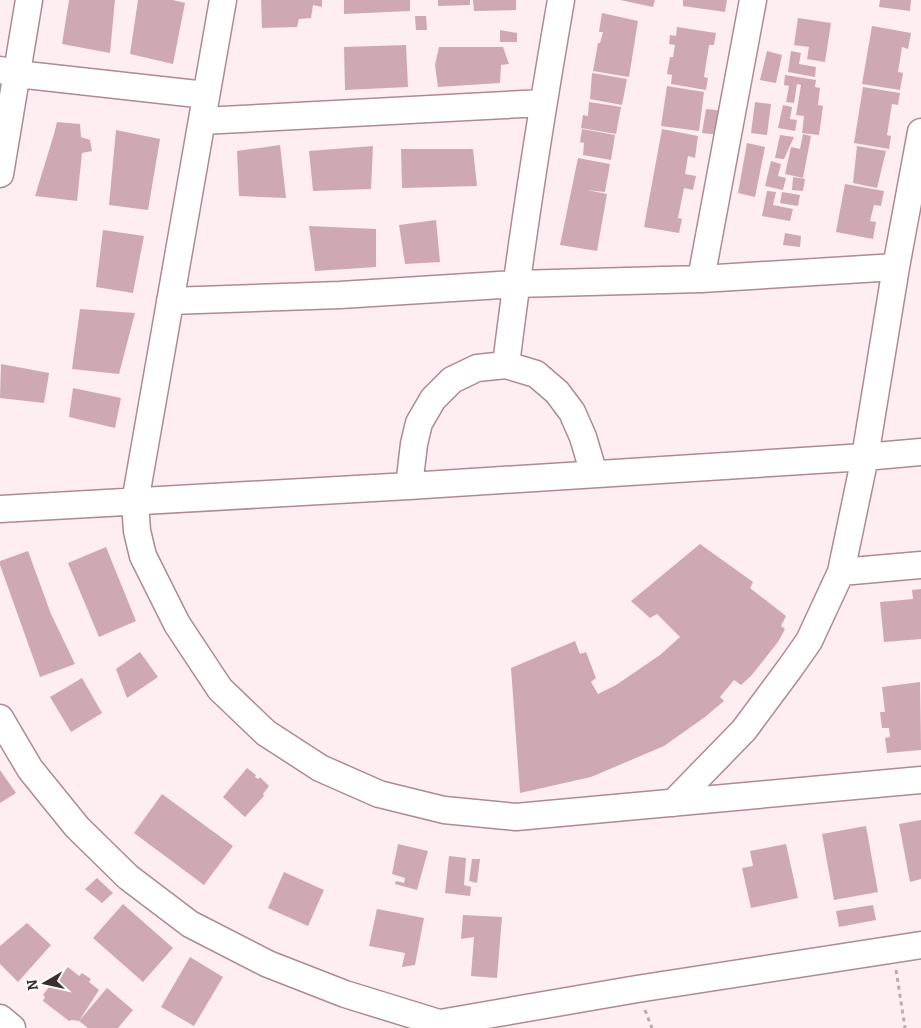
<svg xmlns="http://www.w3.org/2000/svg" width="921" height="1028" font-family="Bitter,serif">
  <rect width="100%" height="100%" fill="#feedf1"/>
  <!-- building -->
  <path fill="#cea9b2" d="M69 0H115L110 53 62 44Z
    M138 0H173L185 3 173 64 130 54Z
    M261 0H322V7L313 5 311 18 299 19 297 27 262 28Z
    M344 0H410V11L344 14Z
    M438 0H470V5L438 6Z
    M473 0H516V10L474 11Z
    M620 0H655L653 7Z
    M683 0H727L725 12 683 6Z
    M880 0H911L910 11 879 7Z
    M602 13 638 21 629 77 593 71 598 43H600L603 32H599Z
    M415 16H426L427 30H416Z
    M798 18 831 23 825 62 807 59 809 47 794 45Z
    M872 26 911 33 908 49 902 47 898 72 903 73 900 90 862 84Z
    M677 27 716 33 714 45H709L704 77 708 78 706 90 671 84 672 75 667 74 670 57H673L675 45 669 44 670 35 676 36Z
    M500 30 517 33V42H500Z
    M406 45 408 87 345 90 344 47Z
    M439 47H503L509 64 501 65 500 83 438 87 435 65Z
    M767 51 782 55 776 83 760 80Z
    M791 51 801 53 799 64 816 67 815 77 788 72Z
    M592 73 627 79 622 105 590 99Z
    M785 75 816 80 815 87 820 88 818 105 823 106 819 135 802 133 804 116 796 115 801 85 797 84 794 103 786 102 789 86 784 85Z
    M667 86 704 92 699 131 661 126Z
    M863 87 900 93 898 105 892 104 887 135 891 136 889 149 854 143Z
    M589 102 621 107 616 134 581 128 583 115 588 116Z
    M755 102 771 104 767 135 751 133Z
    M783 105 792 107 790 119 797 120 795 131 778 128Z
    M706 109 724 111 720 135 702 133Z
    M57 122 80 124 81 137 90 140 92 151 82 153 77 201 35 196 54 134Z
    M582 129 615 135 611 160 583 155 584 143 580 142Z
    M662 129 698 136 695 158 688 156 685 174 696 176 693 190 684 188 678 218 682 219 679 233 644 227Z
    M116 130 160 139 148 210 109 205Z
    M803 134 811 136 803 178 785 174 791 147 800 149Z
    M780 135 794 137 784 159 775 158Z
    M747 143 765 147 755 197 738 193Z
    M280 145 286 198 239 196 237 151Z
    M373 146 371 189 313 191 309 151Z
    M857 146 886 151 877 188 853 183Z
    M401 149H473L477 186 402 188Z
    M578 158 610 164 605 192 587 190 607 194 597 251 560 245Z
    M771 161 781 164 778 176 786 178 783 190 765 186Z
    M793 177 805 179 803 191 792 190Z
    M845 184 884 191 881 206 874 205 870 221 876 222 873 239 836 232Z
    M767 191 776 192 773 205 793 209 790 221 762 216Z
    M782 192 800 195 798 206 780 203Z
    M436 220 440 262 405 264 399 225Z
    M309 226 376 229V267L315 271Z
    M103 230 144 236 133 293 96 287Z
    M785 233 801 236 800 247 783 245Z
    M80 309 135 313 119 374 72 369Z
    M1 364 49 373 44 403 0 398Z
    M73 388 121 398 115 428 69 417Z
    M700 544 753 582 750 588 786 616 781 626 785 629 778 642 751 676 741 685 734 680 720 697 724 701 705 717 664 746 591 777 520 793 511 668 575 641 580 654 586 652 596 678 591 682 598 694 616 685 660 655 680 637 657 614 650 618 631 601Z
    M106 547 136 621 99 637 68 563Z
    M28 551 51 614 75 664 40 677 0 565V561Z
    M921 589V639L884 642 880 602 913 599 912 590Z
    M140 652 158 677 127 698 116 669Z
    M82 678 102 713 71 732 50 697Z
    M920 682 921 750 887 753 885 738 890 737 889 728H882L880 712H885L882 687Z
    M247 768 256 775 255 777 258 779 260 777 269 786 263 794 264 796 245 817 223 797Z
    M0 770 16 793 0 803Z
    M162 794 233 846 204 885 134 833Z
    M921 820V879L910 882 899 824Z
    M866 826 878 892 834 900 822 834Z
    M398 844 428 851 417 890 395 884 396 881 404 883 405 878 392 874Z
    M786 844 798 898 751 908 742 868 753 866 750 851Z
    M449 856 466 858 464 885 471 887 470 896 445 893Z
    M472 859H480L477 883 469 881Z
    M284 872 324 890 308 926 268 908Z
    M97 878 113 893 102 903 85 889Z
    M123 904 173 948 143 982 93 938Z
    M873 905 876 920 839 927 836 911Z
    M377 909 424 918 415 965 402 967 405 953 369 946Z
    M463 915 502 917 497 978 471 976 474 937 461 939Z
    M27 923 51 945 18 982 0 964V946Z
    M190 957 223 977 194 1026 161 1007Z
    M68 967 79 976 82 973 91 979 89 982 99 990 79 1021 72 1020 69 1021 43 1001 45 997 43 995 54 980 55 981Z
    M107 988 133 1010 118 1028H88L79 1021Z"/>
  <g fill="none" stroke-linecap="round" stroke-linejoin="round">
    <!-- minor casing -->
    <g stroke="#ae8a93" stroke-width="29">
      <path id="minor" d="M223 0 135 502 137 531 143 556 177 624 220 689 266 733 320 768 379 794 444 810 516 817 921 780
        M0 70 17 74 206 95
        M202 121 543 103
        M0 174 29 0
        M701 279 753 0
        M170 301 340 295 516 284 701 279 896 267
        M506 365C521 243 540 121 561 0
        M409 486 414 444 419 423 433 399 452 380 477 368 506 365 536 374 557 392 572 412 583 437 594 474
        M0 509 409 486 865 457 921 452
        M841 572 921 565
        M0 718 30 769 77 827 128 877 190 924 268 964 345 994 439 1023
        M673 803 744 730 790 668 809 641 841 572 865 457 896 267 921 132
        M0 1018 12 1028
        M423 1026 637 989 921 945"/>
    </g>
    <!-- path -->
    <path stroke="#bbabaf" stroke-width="3" stroke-dasharray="4 4" stroke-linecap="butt" d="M896 970 905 1028
      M645 1010 652 1028"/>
    <!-- minor -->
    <use href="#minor" stroke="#fff" stroke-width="26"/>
  </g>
  <!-- north arrow -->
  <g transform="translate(45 983) rotate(261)" stroke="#ffffff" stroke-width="4" paint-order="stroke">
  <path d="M0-4L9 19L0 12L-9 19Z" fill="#3b2c30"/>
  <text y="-8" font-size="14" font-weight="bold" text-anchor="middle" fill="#3b2c30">N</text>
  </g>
</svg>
